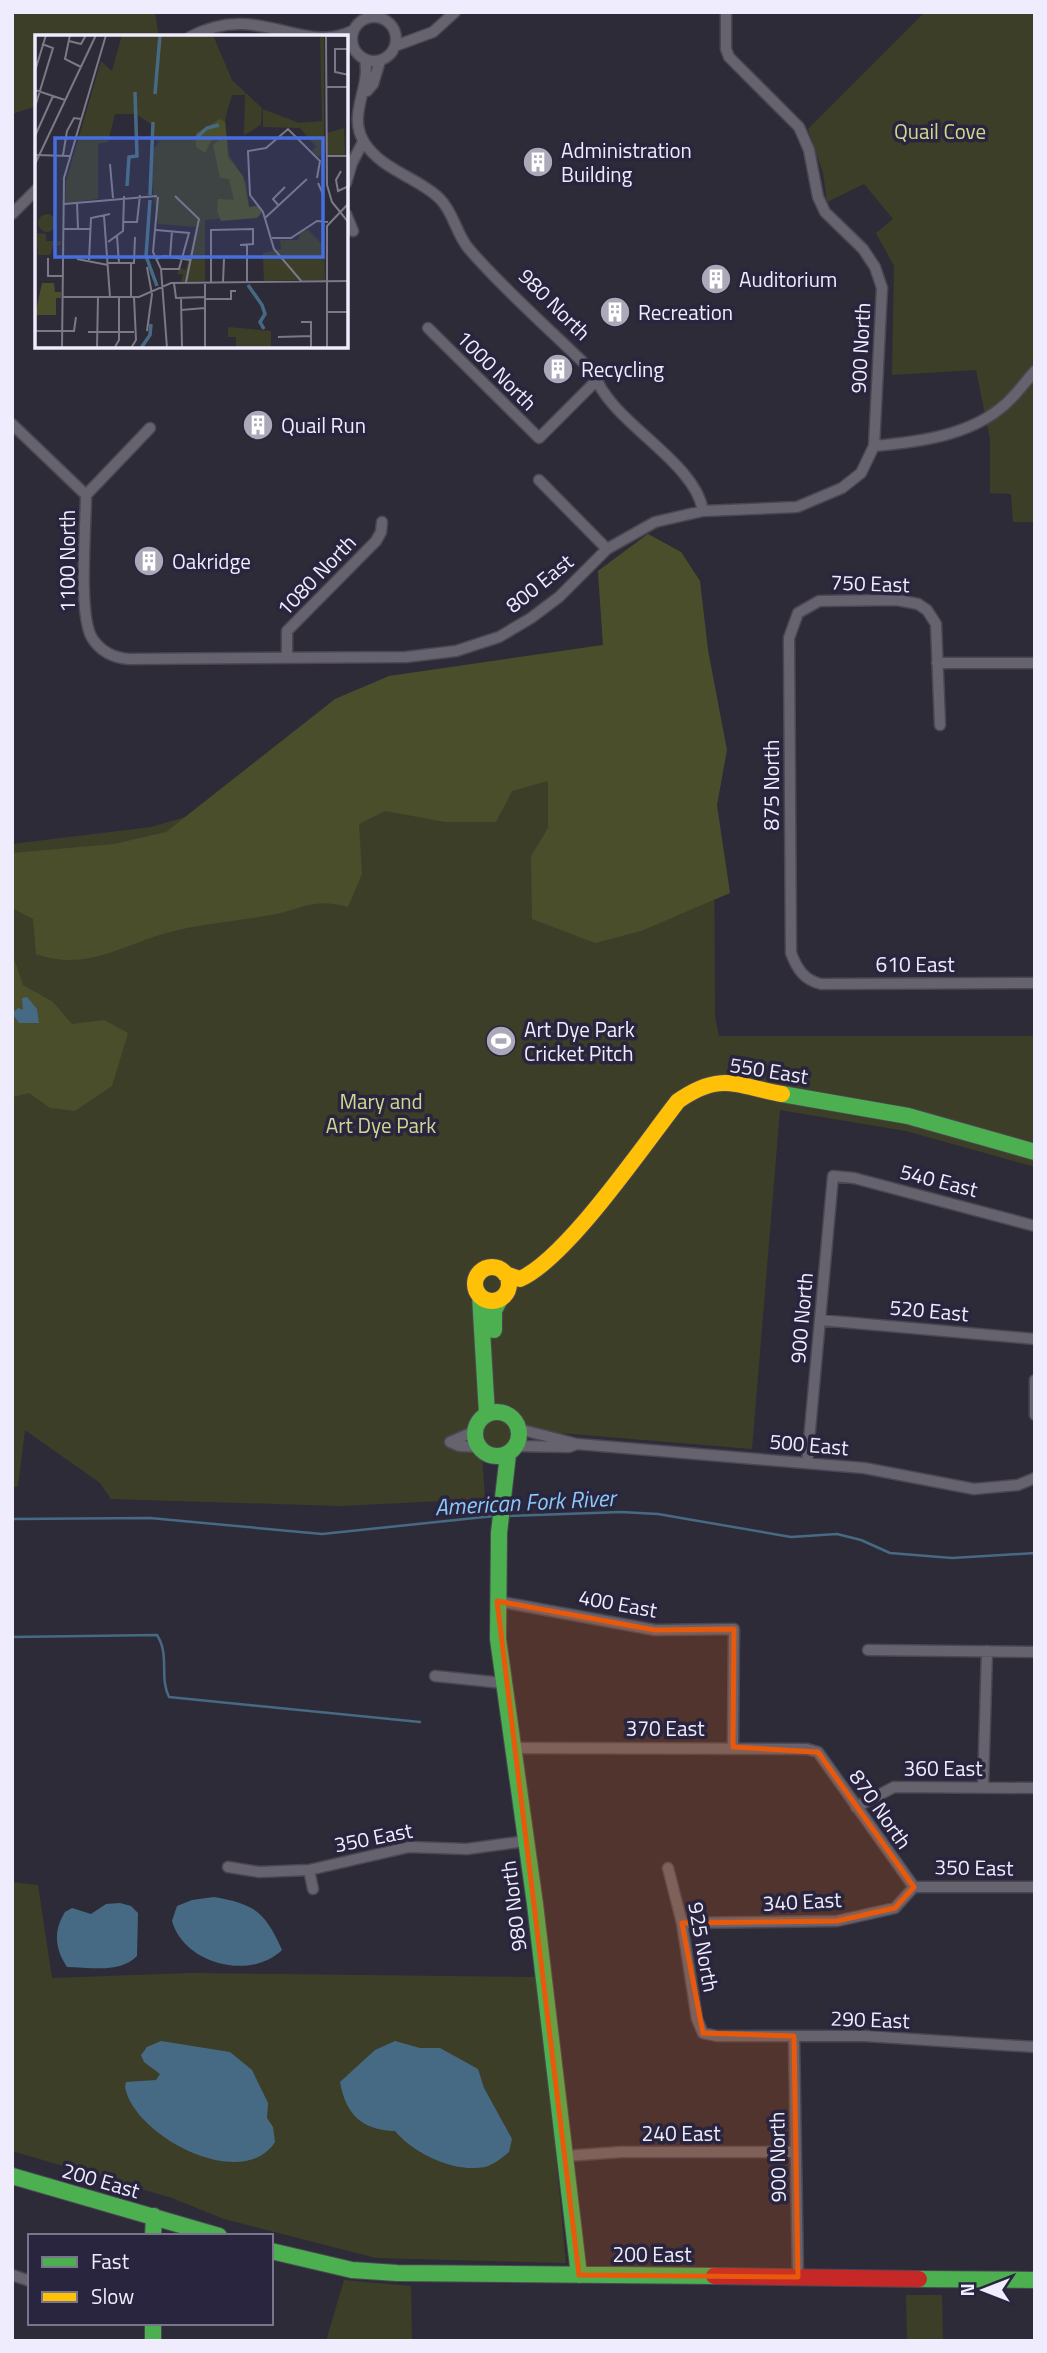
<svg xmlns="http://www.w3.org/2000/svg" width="1047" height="2353" font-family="'Titillium Web',sans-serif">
  <rect width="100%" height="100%" fill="#2e2b38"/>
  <!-- green -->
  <path fill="#3d3e28" d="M12 12H155L159 37H37V106L12 114Z
    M925 12H1035V522H1013L1011 494 990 493V439L976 370 892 375 894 266 876 233 893 219 864 184 827 202 823 173 808 129Z
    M648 534 681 552 700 581 714 821 715 1017 719 1036H1035V1167L906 1131 780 1110 752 1449 536 1431 482 1456 485 1499 340 1506 111 1499 100 1483 25 1430 18 1486 12 1488V844L151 827 213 809 389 676 603 645 598 571Z
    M12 1882 38 1885 52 1978 191 1973 539 1977 566 2263 376 2258 224 2219 172 2198 12 2151Z
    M344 2280 411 2286 412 2341H326Z
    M906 2295H942L943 2341H907Z"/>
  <!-- forest -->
  <path fill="#4b4e2a" d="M648 534 681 552 700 581 708 650 727 750 717 805 730 893 641 931 595 943 532 919 531 856 548 828V781L512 791 496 822H445L385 811 359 824 362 874 348 907C316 898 306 907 276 914 241 921 204 923 170 932 121 945 87 972 36 954L33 919 12 908V853L114 844 166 832 335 699 389 676 603 645 598 571Z
    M12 953 23 985 53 1002 72 1024 104 1020 128 1033 112 1086 75 1111 50 1108 29 1093 12 1097Z"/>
  <!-- water -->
  <path fill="#476a84" d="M27 997 37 1009 39 1023H19L12 1013 18 1008 23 1010 22 998Z
    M214 1897C255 1904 265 1912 282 1950 250 1981 184 1964 172 1921L177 1906 192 1900Z
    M120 1903 131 1906 138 1913 137 1956C119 1974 91 1967 67 1967 55 1949 53 1931 65 1912L72 1908 91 1914 106 1904Z
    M161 2041 230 2052 252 2070 268 2103 267 2118 273 2127 275 2142C242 2193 134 2136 125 2087L126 2082 156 2080 160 2074 144 2062 141 2055 147 2047Z
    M395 2041 420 2048H440L478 2069 484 2088 512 2139 509 2152C503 2157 493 2165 485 2167 455 2173 414 2154 395 2131 362 2130 346 2115 340 2082L375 2050Z"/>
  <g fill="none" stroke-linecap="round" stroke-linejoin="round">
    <!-- stream -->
    <path stroke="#476a84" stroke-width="2.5" d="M507 1516 621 1512 658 1514 791 1537 837 1534 861 1540 890 1553 952 1558 1035 1553
      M12 1519 150 1518 322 1534 494 1516
      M12 1637 157 1635C170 1655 159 1677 169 1697L420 1722"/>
    <!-- street casing -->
    <g stroke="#4a4753" stroke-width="13">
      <path id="street" d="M352 39a22 22 0 1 1 44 0a22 22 0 1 1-44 0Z
        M190 37C259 0 304 57 354 30
        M395 46 433 32 455 12
        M365 60C371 88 347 114 364 142 382 171 420 178 440 199 454 213 456 234 469 249 507 293 553 332 594 373 609 422 695 460 703 511
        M367 91 373 84 380 61
        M346 183 352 163 363 142
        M12 214 37 189
        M346 214 353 231
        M428 328 539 438 596 381
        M12 424 86 495C86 527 78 614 92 638 101 652 114 658 129 659L406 657 456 651 499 637 531 618 559 597 607 549 655 522 703 511 797 507 842 488 861 473 874 446 882 288 875 267 863 249 825 212 818 197 809 150 799 127 729 57 726 49V12
        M874 446C917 442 968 436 1002 407 1015 397 1024 383 1035 371
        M539 480 607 549
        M86 495 150 428
        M287 658V631L376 541 381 532 382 522
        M937 663H1035
        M940 725 936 624 927 610 918 604 897 600 819 601 798 613 789 638 791 953C797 969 804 980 821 984L1035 983
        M820 1320 1035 1339
        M1035 1380V1415
        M519 1429 577 1444 864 1468 974 1489 1018 1485 1035 1478
        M450 1442 459 1446 478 1447
        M450 1442 475 1431
        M515 1446 569 1447 577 1444
        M807 1463 833 1176 854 1178 1035 1226
        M497 1601 655 1630 734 1629 733 1747
        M868 1650 1035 1652
        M435 1676 503 1683
        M512 1748 807 1749 818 1752 914 1887
        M983 1787 987 1651
        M856 1807 894 1787 1035 1788
        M228 1867 259 1872 309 1870 409 1847 467 1849 526 1841
        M668 1868 682 1923 697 2019 703 2033 717 2036H865L1035 2047
        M309 1870 313 1889
        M914 1887H1035
        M682 1923 837 1921 895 1908 914 1887
        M794 2036 798 2277
        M565 2156 621 2152H796
        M12 2275 30 2281"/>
    </g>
    <!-- fast casing -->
    <g stroke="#4a4753" stroke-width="18">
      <path id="fast" d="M782 1094 908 1116 1035 1152
        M480 1296 487 1414
        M494 1330V1311L500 1299
        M475 1434a22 22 0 1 1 44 0a22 22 0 1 1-44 0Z
        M508 1454 499 1533 498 1639 535 1904 579 2275
        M12 2176 219 2236
        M153 2236 154 2216
        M271 2251 352 2270 397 2273 714 2276
        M919 2279 1035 2280
        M153 2323V2341"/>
    </g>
    <!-- slow casing -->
    <g stroke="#4a4753" stroke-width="18">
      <path id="slow" d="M475 1284a17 17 0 1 1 34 0a17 17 0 1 1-34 0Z
        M505 1274 520 1279C567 1258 643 1146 678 1101 721 1071 736 1086 782 1094"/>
    </g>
    <!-- jam casing -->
    <g stroke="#4a4753" stroke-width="18">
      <path id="jam" d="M714 2276 919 2279"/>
    </g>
    <!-- street -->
    <use href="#street" stroke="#66636f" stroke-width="10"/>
    <!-- fast -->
    <use href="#fast" stroke="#4caf50" stroke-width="16"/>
    <!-- slow -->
    <use href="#slow" stroke="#ffc107" stroke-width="16"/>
    <!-- jam -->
    <use href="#jam" stroke="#c62828" stroke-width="16"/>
  </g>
  <!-- marked area -->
  <path fill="#e8590c" fill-opacity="0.2" stroke="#e8590c" stroke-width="5" stroke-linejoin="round" d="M497 1601 655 1630 734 1629 733 1747 818 1752 914 1887 895 1908 837 1921 682 1923 703 2033 794 2036 798 2277 579 2275Z"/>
  <!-- icons -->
  <defs>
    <g id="building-disc" transform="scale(1.575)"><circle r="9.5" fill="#aba8b8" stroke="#2a253e"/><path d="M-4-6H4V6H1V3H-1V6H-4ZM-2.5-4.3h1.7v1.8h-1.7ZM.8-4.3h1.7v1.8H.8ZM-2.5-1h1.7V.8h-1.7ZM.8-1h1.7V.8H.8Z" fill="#fff"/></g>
    <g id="stadium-disc" transform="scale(1.575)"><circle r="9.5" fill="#aba8b8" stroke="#2a253e"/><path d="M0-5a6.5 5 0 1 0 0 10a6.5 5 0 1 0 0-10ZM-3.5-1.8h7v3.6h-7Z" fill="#fff"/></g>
  </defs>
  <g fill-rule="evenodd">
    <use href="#building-disc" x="538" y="162"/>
    <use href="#building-disc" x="716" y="279"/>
    <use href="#building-disc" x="615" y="312"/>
    <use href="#building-disc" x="558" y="369"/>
    <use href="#building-disc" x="258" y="425"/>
    <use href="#building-disc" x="149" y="561"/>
    <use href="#stadium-disc" x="501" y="1041"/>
  </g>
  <g text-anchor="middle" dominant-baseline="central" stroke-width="7" stroke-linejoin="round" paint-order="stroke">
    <!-- park labels -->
    <g font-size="21" fill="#d2d790" stroke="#2a253e">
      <text x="940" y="131">Quail Cove</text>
      <text x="381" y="1101">Mary and<tspan x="381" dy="24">Art Dye Park</tspan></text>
    </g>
    <!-- poi labels -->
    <g font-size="21" fill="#efecfd" stroke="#2a253e" text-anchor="start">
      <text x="561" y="150">Administration<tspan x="561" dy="24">Building</tspan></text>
      <text x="739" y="279">Auditorium</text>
      <text x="638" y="312">Recreation</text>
      <text x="581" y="369">Recycling</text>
      <text x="281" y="425">Quail Run</text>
      <text x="172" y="561">Oakridge</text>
      <text x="524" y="1029">Art Dye Park<tspan x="524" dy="24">Cricket Pitch</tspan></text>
    </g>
    <!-- street labels -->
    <g font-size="21" fill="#efecfd" stroke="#2a253e">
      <text transform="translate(555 304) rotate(45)">980 North</text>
      <text transform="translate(860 348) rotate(-87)">900 North</text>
      <text transform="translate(497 370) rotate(45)">1000 North</text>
      <text transform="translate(67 561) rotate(-90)">1100 North</text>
      <text transform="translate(316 575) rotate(-46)">1080 North</text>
      <text transform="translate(539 583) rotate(-39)">800 East</text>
      <text transform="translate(870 583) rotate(2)">750 East</text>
      <text transform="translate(771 785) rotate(-90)">875 North</text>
      <text x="915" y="964">610 East</text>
      <text transform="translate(769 1070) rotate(9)">550 East</text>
      <text transform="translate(939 1180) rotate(14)">540 East</text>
      <text transform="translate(929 1310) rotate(5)">520 East</text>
      <text transform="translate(801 1318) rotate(-85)">900 North</text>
      <text transform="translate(809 1444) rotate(5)">500 East</text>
      <text transform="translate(618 1603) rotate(10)">400 East</text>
      <text x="665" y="1728">370 East</text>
      <text x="943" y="1768">360 East</text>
      <text transform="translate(881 1809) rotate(55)">870 North</text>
      <text transform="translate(373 1837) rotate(-11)">350 East</text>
      <text transform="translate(974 1867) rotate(1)">350 East</text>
      <text transform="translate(802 1901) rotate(-3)">340 East</text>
      <text transform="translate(513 1906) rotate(-97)">980 North</text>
      <text transform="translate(704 1947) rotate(80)">925 North</text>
      <text transform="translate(870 2019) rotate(2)">290 East</text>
      <text x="681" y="2133">240 East</text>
      <text transform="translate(777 2157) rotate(-91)">900 North</text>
      <text transform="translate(101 2180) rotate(16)">200 East</text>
      <text x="652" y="2254">200 East</text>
    </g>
    <!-- water labels -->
    <g font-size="23" font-style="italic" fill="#89c9f7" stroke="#2a253e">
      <text transform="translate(525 1502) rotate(-3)">American Fork River</text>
    </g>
  </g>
  <!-- overview -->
  <g transform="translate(35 35)">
    <rect width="313" height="313" fill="#2e2b38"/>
    <path d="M87 0H178L197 45 227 73 226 90 209 100 210 60H197L190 84 194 120 211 147 214 172 223 171 225 181 170 185V246L146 247 148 239H142L145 233 151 235 161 192 123 189 116 142 117 116 125 106 119 105V91L101 79H80L73 107 63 109V164L30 168 31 146 66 26 77 36ZM285 0H289V120L282 122 277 116 281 112 265 93 228 92V74L264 88 287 86ZM309 93 310 120H293L292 98ZM3 188a9 9 0 1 1 18 0a9 9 0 1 1-18 0ZM273 195 289 211 290 245 229 246 228 218 246 214 245 205H263L265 197ZM1 198 11 199V206H26V210L18 211 15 220H3ZM193 292 236 296V313H216L215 307V313H201V302H193Z" fill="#3d3e28"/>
    <path d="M185 84 190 87 193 122 208 141 214 172 223 171 227 177 222 183 186 186 182 176 183 164 199 165 194 144 185 143 178 110 185 104 176 106 170 118 161 112V98ZM7 248H19L20 257H26V263H21V280H0Z" fill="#4b4e2a"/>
    <path fill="none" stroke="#476a84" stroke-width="3.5" d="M120 59 125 0M161 103 172 93 184 90M92 151 94 122 102 121 100 57M115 160 118 87M115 165 111 221 122 251M213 250 227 270 230 279 225 287 229 294M106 313 115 300 116 289"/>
    <path fill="none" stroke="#7b7887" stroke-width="2" d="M35 0 30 24 46 32M291 0 292 150 297 167 314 188M291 1H314M34 6 46 9 51 0M314 14H300V37L314 40M0 36 11 0M291 52H314M0 55 30 65M0 72 18 13 7 9M0 101 18 61M0 120 35 121M28 120 32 96 39 83 46 84M291 121H314M0 129 61 0M75 129 78 163M306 136 301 145 303 156 314 151M283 148 288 159V186M140 161 164 184 151 247M123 162 118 217 126 234 132 313M42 167 43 194M29 169 122 161M244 171 238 164 250 152M69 181 75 262M230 183 272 144M89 187H102L105 160M28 194H56M121 195 154 198 144 234H126M82 201 84 228M237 203H256L282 186 293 187M73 207 88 196 89 161M212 210V247M135 222 137 196M13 223V241H28M42 224 73 230M121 224 129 221 155 225M54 225 56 183 75 179M73 228H99L100 202M188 247 189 224M267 247 239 214 228 177 215 160 213 116 231 113 253 94 285 126 282 143M139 248 141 263 170 262M176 248V195L218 194V209L205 210M28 262H104L136 248 314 246M96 262V228M146 262 147 313M170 264H196V256H201M146 275 170 273M292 277H314M266 287H276V313M0 296H39L41 282M112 296 117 259 112 232M53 297H99M243 302 276 301M80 312 84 305V262M27 313 29 143 71 0M62 313 63 262M96 313 101 305 99 262M170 313V247M292 313V191L314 168"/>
    <path fill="#476edf" fill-opacity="0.15" stroke="#476edf" stroke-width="3.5" d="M20 103H288V222H20Z"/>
    <rect width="313" height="313" fill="none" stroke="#efecfd" stroke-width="3.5"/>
  </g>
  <!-- border -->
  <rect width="1047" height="2353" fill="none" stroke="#efecfd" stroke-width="28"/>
  <!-- legend -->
  <rect x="28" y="2234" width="245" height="91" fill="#2a253e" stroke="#79758a" stroke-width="2"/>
  <rect x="42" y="2257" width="35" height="10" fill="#4caf50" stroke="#79758a" stroke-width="2"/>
  <text x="91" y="2269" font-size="21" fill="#efecfd">Fast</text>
  <rect x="42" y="2292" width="35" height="10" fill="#ffc107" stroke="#79758a" stroke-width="2"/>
  <text x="91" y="2304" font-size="21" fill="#efecfd">Slow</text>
  <!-- north arrow -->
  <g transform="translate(984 2290) rotate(270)" stroke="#2a253e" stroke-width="5" paint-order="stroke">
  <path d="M0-5L12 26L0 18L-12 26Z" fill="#efecfd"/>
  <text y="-10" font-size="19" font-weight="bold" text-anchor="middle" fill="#efecfd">N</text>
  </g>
</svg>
